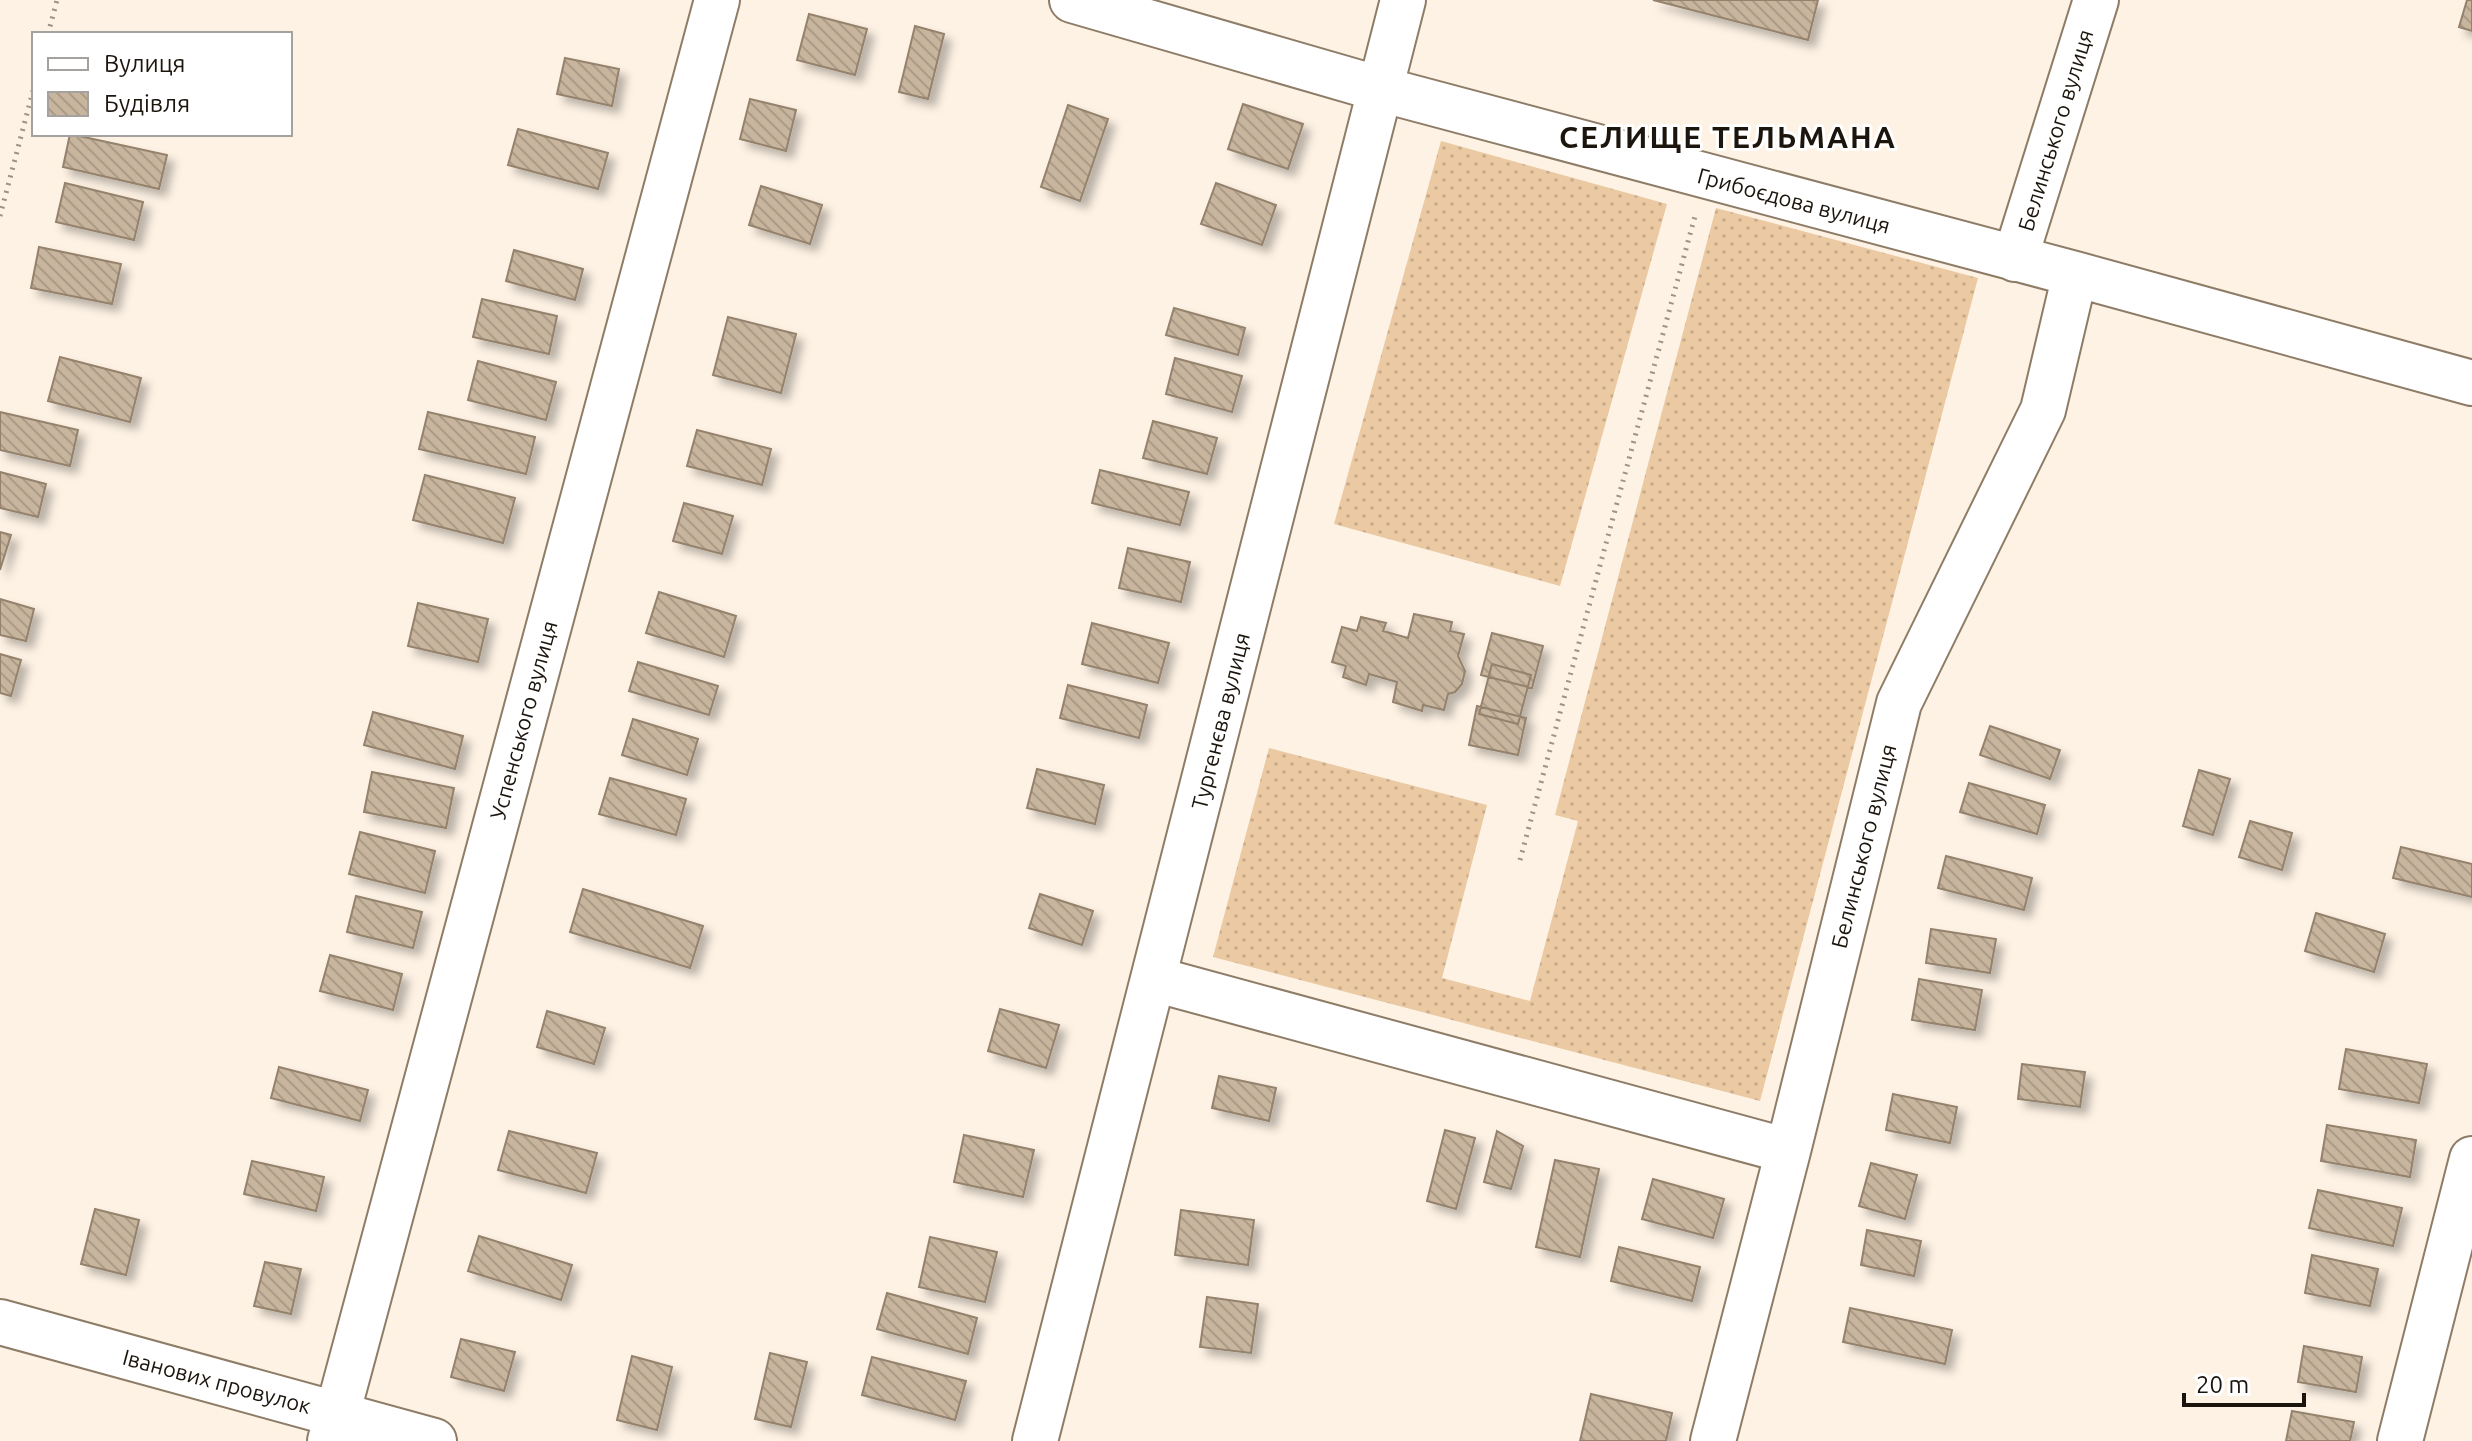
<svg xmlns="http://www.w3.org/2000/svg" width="2472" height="1441" font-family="Ubuntu,sans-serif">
  <defs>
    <pattern id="grass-dots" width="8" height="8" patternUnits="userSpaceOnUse" patternTransform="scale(2)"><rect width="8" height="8" fill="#eac9a3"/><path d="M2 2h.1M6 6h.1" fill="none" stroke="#c8ac8b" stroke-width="1.8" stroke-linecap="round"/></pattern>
    <pattern id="building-back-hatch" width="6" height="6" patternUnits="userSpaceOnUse" patternTransform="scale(2)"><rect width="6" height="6" fill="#c8b59e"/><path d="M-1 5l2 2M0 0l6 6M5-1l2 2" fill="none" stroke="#ab9b87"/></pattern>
    <filter id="shadow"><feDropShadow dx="7" dy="7" stdDeviation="4" flood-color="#0004"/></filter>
  </defs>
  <rect width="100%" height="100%" fill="#fef2e4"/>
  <!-- grass -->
  <path fill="url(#grass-dots)" d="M1441 141 1667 204 1560 586 1334 524Z
    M1716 208 1978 278 1760 1101 1213 957 1269 748 1487 805 1442 978 1530 1001 1578 821 1555 815Z"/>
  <!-- building -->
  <path fill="url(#building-back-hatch)" stroke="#94826d" stroke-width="2" filter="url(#shadow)" d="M1653 0H1818L1808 40Z
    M2467 0H2472V31L2459 27Z
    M809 14 867 29 855 75 797 60Z
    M915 26 944 34 928 99 899 92Z
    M565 58 619 69 612 106 557 94Z
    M750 99 796 110 786 151 740 139Z
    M1243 104 1303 124 1288 169 1228 149Z
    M1068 105 1108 119 1080 201 1041 187Z
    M518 129 608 153 598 189 508 165Z
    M70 134 167 155 159 189 63 167Z
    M65 183 143 202 134 240 56 222Z
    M1216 183 1276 205 1262 245 1201 224Z
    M761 186 822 205 810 244 749 225Z
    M39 247 121 264 112 304 31 288Z
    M514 250 583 269 575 300 506 281Z
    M482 299 557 316 549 354 473 337Z
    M1174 308 1245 328 1238 355 1166 335Z
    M728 317 796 334 781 393 713 375Z
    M60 357 141 378 130 422 48 401Z
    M1175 358 1242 376 1232 412 1166 394Z
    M478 361 556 382 546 420 468 400Z
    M0 412 78 430 70 466 0 450Z
    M428 412 535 437 526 474 419 449Z
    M1153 421 1217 438 1207 474 1143 458Z
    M697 430 771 449 762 485 687 466Z
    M1100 470 1189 492 1180 525 1092 503Z
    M0 472 46 484 38 517 0 508Z
    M425 475 515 498 503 543 413 520Z
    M684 503 733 516 722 554 673 541Z
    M0 532 11 535 0 570Z
    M1128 548 1190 562 1181 602 1119 588Z
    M659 592 736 616 724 657 646 633Z
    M0 599 34 609 26 641 0 635Z
    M418 603 488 619 478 662 408 646Z
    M1414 614 1452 622 1450 631 1464 634 1458 656 1465 671 1462 684 1455 692 1448 694 1444 710 1423 705 1422 711 1393 702 1397 682 1369 674 1366 685 1343 677 1346 666 1332 662 1342 627 1357 631 1361 617 1386 623 1383 631 1408 638Z
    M1092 623 1169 643 1158 683 1082 664Z
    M1492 633 1543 646 1532 688 1481 675Z
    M0 654 21 660 11 696 0 693Z
    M638 662 718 686 709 715 629 691Z
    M1492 664 1531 675 1518 724 1479 714Z
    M1068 685 1147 705 1139 738 1060 718Z
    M1477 706 1526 718 1518 755 1469 745Z
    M373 712 463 736 455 769 364 745Z
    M633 719 698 739 687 775 622 755Z
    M1990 726 2060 750 2050 779 1980 755Z
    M1037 769 1104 785 1095 824 1027 808Z
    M2199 770 2230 779 2213 835 2183 826Z
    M372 772 454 788 446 828 364 812Z
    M610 778 686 799 676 835 599 814Z
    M1969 783 2045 805 2037 834 1960 812Z
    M2250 821 2292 833 2282 870 2239 857Z
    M360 832 435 851 425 893 349 874Z
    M2401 847 2472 864V897L2393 878Z
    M1946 856 2032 878 2024 910 1938 888Z
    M583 889 703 926 690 968 570 932Z
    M1040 894 1093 911 1082 945 1029 928Z
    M356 896 422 912 413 948 347 932Z
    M2316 913 2385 934 2374 972 2305 951Z
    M1931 929 1996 939 1990 973 1926 963Z
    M330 955 402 974 393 1010 320 991Z
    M1919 979 1982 990 1975 1030 1912 1020Z
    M1000 1009 1059 1025 1046 1068 988 1051Z
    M547 1011 605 1028 594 1064 537 1047Z
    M2346 1049 2427 1064 2419 1103 2339 1089Z
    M2022 1064 2085 1072 2080 1107 2018 1099Z
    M279 1067 368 1090 360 1121 271 1098Z
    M1219 1076 1276 1088 1269 1121 1212 1108Z
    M1893 1094 1957 1107 1950 1143 1886 1130Z
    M2327 1125 2416 1140 2410 1177 2321 1161Z
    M1445 1130 1475 1138 1456 1209 1427 1201Z
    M509 1131 597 1153 586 1193 498 1170Z
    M1497 1131 1523 1146 1511 1189 1484 1182Z
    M964 1135 1034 1150 1023 1197 954 1182Z
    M1555 1160 1599 1169 1580 1257 1536 1247Z
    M252 1161 324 1177 316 1211 244 1194Z
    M1871 1163 1917 1175 1905 1219 1859 1206Z
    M1653 1179 1724 1199 1713 1238 1642 1219Z
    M2318 1190 2402 1208 2393 1246 2309 1228Z
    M95 1209 139 1220 126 1275 81 1264Z
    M1181 1210 1254 1220 1248 1265 1175 1255Z
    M1867 1230 1921 1241 1914 1276 1861 1265Z
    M479 1236 572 1265 561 1300 468 1271Z
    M930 1237 997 1252 985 1302 919 1287Z
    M1619 1247 1700 1267 1692 1301 1611 1281Z
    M2312 1255 2378 1269 2370 1306 2305 1293Z
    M265 1262 301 1269 291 1314 254 1306Z
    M887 1293 977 1318 968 1354 877 1329Z
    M1207 1297 1258 1304 1251 1353 1200 1347Z
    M1850 1308 1952 1330 1945 1364 1843 1342Z
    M461 1339 515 1352 504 1391 451 1377Z
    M2304 1346 2362 1357 2356 1392 2298 1382Z
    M770 1353 807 1362 791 1427 755 1419Z
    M632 1356 672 1367 657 1430 617 1420Z
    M872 1357 966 1381 955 1420 862 1395Z
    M1591 1394 1672 1413 1666 1441H1580Z
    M2292 1411 2354 1422 2350 1441H2286Z"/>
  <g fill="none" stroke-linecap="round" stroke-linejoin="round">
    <!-- minor casing -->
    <g stroke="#8e7c67" stroke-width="48">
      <path id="minor" d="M1072 0 1380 89 2075 274 2472 383
        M2015 259 2096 0
        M1154 979 1788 1151
        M0 1322 434 1441
        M330 1441 717 0
        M1035 1441 1403 0
        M1713 1441 1788 1151 1899 703 2043 410 2075 274
        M2400 1441 2472 1159"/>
    </g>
    <!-- path -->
    <path stroke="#9d9387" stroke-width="5" stroke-dasharray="2 6" stroke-linecap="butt" d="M48 34 57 0
      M0 216 34 87
      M1520 860 1695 216"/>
    <!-- minor -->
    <use href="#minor" stroke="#fff" stroke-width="44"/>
  </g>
  <g text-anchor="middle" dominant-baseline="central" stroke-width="6" stroke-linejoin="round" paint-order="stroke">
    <!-- street labels -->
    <g font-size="22" fill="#1c150d" stroke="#fff">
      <text transform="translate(2055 130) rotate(-73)">Белинського вулиця</text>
      <text transform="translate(1794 200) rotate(15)">Грибоєдова вулиця</text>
      <text transform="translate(523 720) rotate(-75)">Успенського вулиця</text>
      <text transform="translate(1220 721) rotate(-76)">Тургенєва вулиця</text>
      <text transform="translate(1863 846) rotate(-76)">Белинського вулиця</text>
      <text transform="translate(217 1381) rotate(15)">Іванових провулок</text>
    </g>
    <!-- district labels -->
    <g font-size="30" font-weight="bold" letter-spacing="2" fill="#1c150d" stroke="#fff">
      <text x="1728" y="137">СЕЛИЩЕ ТЕЛЬМАНА</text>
    </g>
  </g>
  <!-- legend -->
  <rect x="32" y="32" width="260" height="104" fill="#ffffff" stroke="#a4a19e" stroke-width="2"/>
  <rect x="48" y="58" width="40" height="12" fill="#ffffff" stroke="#a4a19e" stroke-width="2"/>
  <text x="104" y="72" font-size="24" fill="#1c150d">Вулиця</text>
  <rect x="48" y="92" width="40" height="24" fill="url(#building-back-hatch)" stroke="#a4a19e" stroke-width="2"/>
  <text x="104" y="112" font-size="24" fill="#1c150d">Будівля</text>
  <!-- scale -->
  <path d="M2184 1393v12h120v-12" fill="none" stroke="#1c150d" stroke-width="4"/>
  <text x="2196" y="1393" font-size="24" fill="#1c150d" stroke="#ffffff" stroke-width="6" paint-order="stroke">20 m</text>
</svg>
